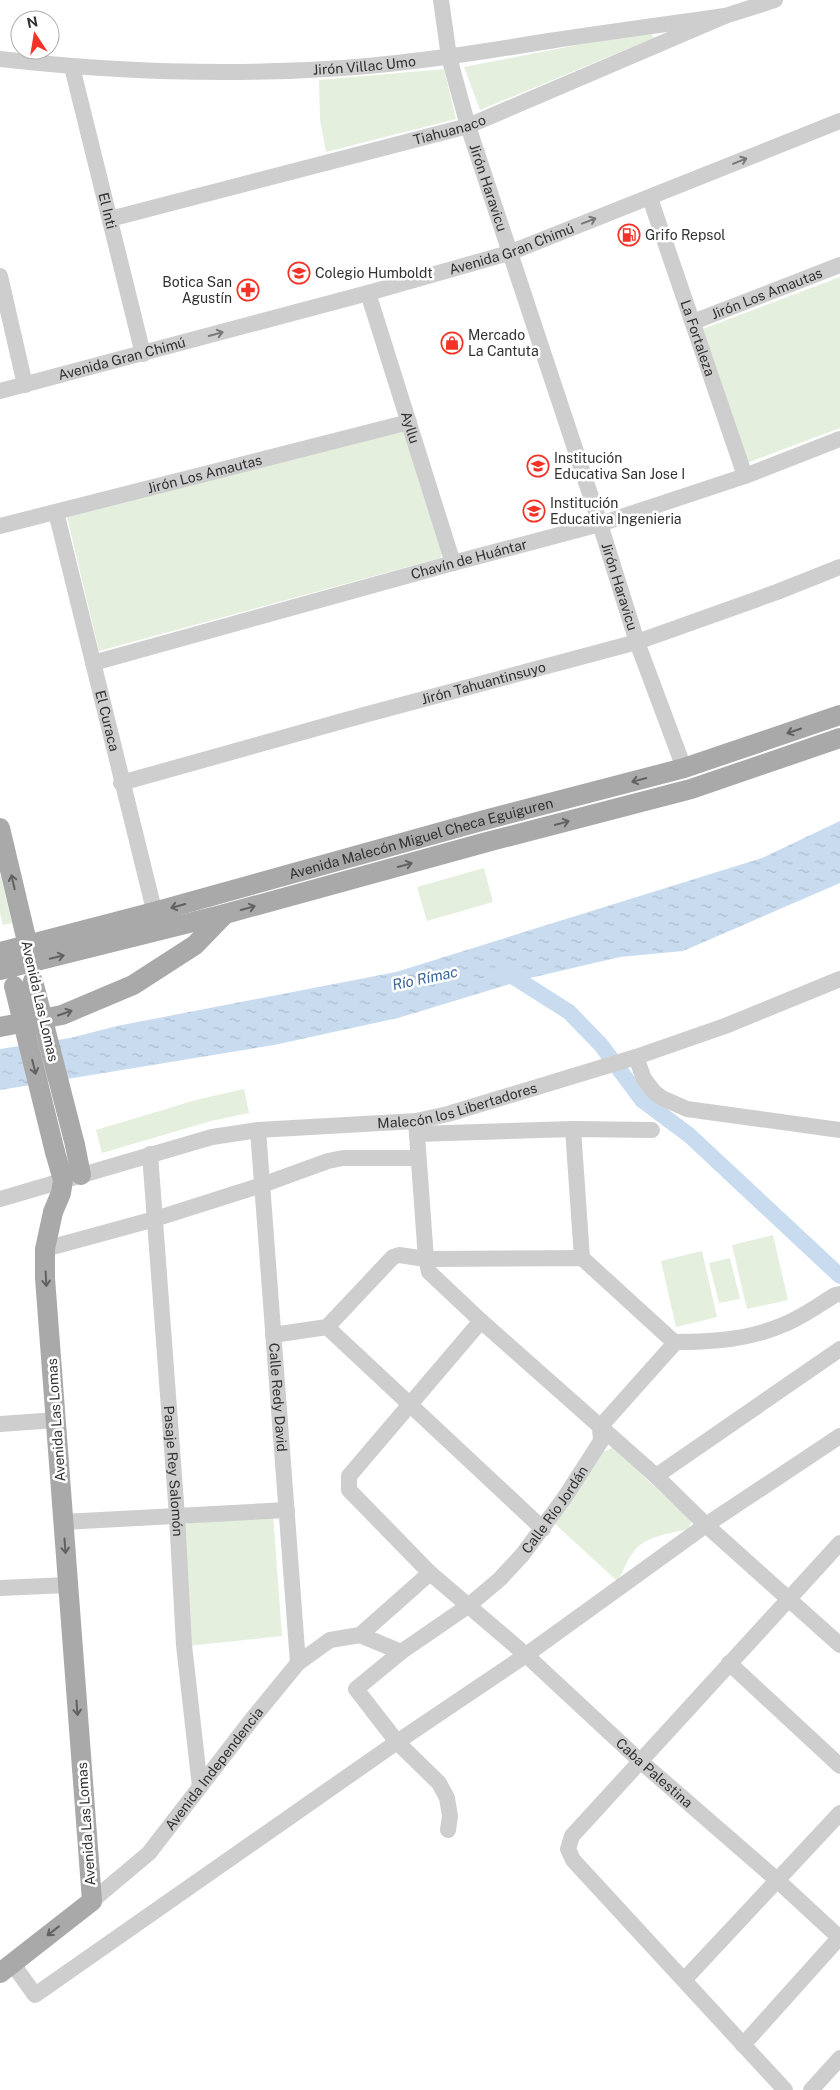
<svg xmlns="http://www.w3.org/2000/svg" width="840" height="2090" font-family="'Public Sans',sans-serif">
  <defs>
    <pattern id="water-ripples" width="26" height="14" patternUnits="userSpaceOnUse" patternTransform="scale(1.25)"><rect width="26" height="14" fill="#c9dcef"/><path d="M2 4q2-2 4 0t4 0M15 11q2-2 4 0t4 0" fill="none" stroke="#adbdcd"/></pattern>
  </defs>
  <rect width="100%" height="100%" fill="#fff"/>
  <!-- green -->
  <path fill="#e5efde" d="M649 31 654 38 480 110 464 67Z
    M444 69 456 119 326 152 320 120 319 80Z
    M840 277V428L747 463 700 330Z
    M404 427 443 552 440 558 99 651 67 517Z
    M484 868 493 902 427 921 417 887Z
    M0 874 12 923 3 925 0 913Z
    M244 1089 249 1113 211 1121 102 1153 96 1130 196 1100Z
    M773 1235 788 1300 747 1309 732 1245Z
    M702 1251 717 1317 676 1327 661 1261Z
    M730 1258 740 1299 719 1303 709 1263Z
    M613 1448 692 1521 688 1529C669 1534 643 1536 632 1554 626 1562 623 1573 617 1581L555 1524 604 1451Z
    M273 1514 282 1636 188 1646 182 1524Z"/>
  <!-- water -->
  <path fill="url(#water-ripples)" d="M840 821V883L683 951 620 957 530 978 398 1018 274 1045 0 1090V1049L70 1038 117 1026 396 972 762 858Z"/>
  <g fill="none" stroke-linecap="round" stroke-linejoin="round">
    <!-- canal -->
    <path stroke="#c9dcef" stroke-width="16" d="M503 970 569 1012 601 1045 642 1100 689 1135 840 1276"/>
    <!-- minor -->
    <g stroke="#cecece" stroke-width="16">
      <path id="s1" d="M441 0 449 57 468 126 600 524 637 642 684 768"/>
      <path id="s2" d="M0 59C114 72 229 76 343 68 413 63 481 52 549 41 608 32 667 24 725 16"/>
      <path id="s3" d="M72 67 143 354"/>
      <path id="s4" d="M650 198 745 476"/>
      <path id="s5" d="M110 219 468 126 725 16 775 0"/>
      <path d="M0 276 25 385"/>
      <path id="s6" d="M368 293 453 563"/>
      <path id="s7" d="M693 322 840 265"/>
      <path id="s8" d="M0 391 368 293 509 253 840 121"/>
      <path id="s9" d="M56 512 157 922"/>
      <path id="s10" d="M0 526 409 422"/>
      <path id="s11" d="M93 663 453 563 600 524 745 476 840 439"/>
      <path id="s12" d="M121 783 364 715 637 642 777 592 840 567"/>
      <path d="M636 1057 644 1079 654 1092 662 1098 687 1109 840 1130"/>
      <path d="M416 1121 426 1259 429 1272 481 1321 656 1476 706 1525 840 1645"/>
      <path d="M573 1129 582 1258"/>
      <path id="s13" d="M258 1130 298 1663"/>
      <path d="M417 1134 573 1129 652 1130"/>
      <path id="s14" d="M150 1154 177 1516 184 1645 200 1787"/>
      <path id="s15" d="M0 1199 212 1137 258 1130 416 1121 448 1114 636 1057 725 1026 840 979"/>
      <path d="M45 1249 155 1219 262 1185 328 1161 343 1158H418"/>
      <path id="s16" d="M481 1321 349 1476V1490L430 1573 526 1655 639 1760 777 1880 840 1938"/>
      <path d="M327 1327 543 1529"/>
      <path d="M273 1335 327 1327 393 1257 399 1255 426 1259 582 1258 674 1342"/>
      <path d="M674 1342C712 1342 749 1340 785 1324 802 1317 819 1305 835 1295L840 1294"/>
      <path d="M0 1424 56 1420"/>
      <path d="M656 1476 840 1349"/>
      <path d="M63 1522 287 1510"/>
      <path d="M0 1588 68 1585"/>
      <path d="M360 1635 401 1652"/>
      <path d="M729 1663 840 1766"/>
      <path id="s17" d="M448 1830 450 1816 447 1798 439 1783 397 1742 356 1689 401 1652 468 1606 500 1579 523 1554 565 1497 601 1441 600 1427 674 1344V1342"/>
      <path id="s18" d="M92 1901 149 1853 253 1718 298 1663 330 1640 360 1635 430 1573"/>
      <path d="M12 1963 35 1995 397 1742 526 1655 706 1525 840 1436"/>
      <path d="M684 1980 840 1813"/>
      <path d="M743 2045 839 1938"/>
      <path d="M785 2090 573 1860 568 1849 572 1836 840 1543"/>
      <path d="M811 2090 840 2058"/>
    </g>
    <!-- major -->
    <g stroke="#a9a9a9" stroke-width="20">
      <path d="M0 828 28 946V957"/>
      <path id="s19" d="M0 952 154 912 481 821 684 768 840 715"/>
      <path d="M0 970 225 914 487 842 691 789 840 738"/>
      <path d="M0 1027 62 1015 133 985 195 945 225 914"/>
      <path d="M75 1145 81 1175"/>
      <path d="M0 1973 92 1901 45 1278V1249L53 1212 61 1193 63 1180 55 1152"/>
    </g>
    <!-- major-bridge -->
    <path stroke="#a9a9a9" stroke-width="20" d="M33 981 75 1145
      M14 986 55 1152"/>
  </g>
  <!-- one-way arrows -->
  <defs><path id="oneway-shaft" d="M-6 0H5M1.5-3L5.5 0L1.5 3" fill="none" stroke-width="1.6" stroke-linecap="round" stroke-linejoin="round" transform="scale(1.25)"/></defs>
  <g stroke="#787878">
    <use href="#oneway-shaft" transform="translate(740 161) rotate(-22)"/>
    <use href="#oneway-shaft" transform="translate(589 221) rotate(-21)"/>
    <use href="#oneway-shaft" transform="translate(216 334) rotate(-15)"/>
  </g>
  <g stroke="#616161">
    <use href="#oneway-shaft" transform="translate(794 731) rotate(161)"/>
    <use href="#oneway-shaft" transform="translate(639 780) rotate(165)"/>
    <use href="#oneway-shaft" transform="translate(562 823) rotate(-15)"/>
    <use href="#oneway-shaft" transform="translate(405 865) rotate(-15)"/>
    <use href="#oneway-shaft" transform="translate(13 882) rotate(-103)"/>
    <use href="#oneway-shaft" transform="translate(178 906) rotate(164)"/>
    <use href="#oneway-shaft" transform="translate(248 908) rotate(-15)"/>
    <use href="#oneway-shaft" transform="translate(57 957) rotate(-14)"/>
    <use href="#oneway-shaft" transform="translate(65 1013) rotate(-19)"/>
    <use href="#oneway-shaft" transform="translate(34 1067) rotate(76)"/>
    <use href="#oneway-shaft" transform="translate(46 1279) rotate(87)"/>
    <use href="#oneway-shaft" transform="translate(65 1546) rotate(86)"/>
    <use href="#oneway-shaft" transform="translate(77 1708) rotate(86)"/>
    <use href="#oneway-shaft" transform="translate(53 1931) rotate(142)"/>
  </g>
  <!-- icons -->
  <defs>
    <g id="fuel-ring" transform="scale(1.125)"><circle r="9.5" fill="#fff" stroke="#f33327" stroke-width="1.5"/><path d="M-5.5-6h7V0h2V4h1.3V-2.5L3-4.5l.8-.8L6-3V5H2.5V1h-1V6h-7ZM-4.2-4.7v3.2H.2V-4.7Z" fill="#f33327"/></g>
    <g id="school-ring" transform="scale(1.125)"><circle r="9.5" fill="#fff" stroke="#f33327" stroke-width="1.5"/><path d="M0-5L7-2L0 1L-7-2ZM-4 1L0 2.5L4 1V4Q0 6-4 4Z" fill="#f33327"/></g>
    <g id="pharmacy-ring" transform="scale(1.125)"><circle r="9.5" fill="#fff" stroke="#f33327" stroke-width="1.5"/><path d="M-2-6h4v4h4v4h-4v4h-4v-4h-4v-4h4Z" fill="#f33327"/></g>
    <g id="shop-ring" transform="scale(1.125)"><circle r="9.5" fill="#fff" stroke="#f33327" stroke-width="1.5"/><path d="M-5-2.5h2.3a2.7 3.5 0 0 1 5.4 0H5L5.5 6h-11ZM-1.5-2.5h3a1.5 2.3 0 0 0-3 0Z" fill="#f33327"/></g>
  </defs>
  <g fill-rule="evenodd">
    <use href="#fuel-ring" x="629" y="235"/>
    <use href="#school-ring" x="299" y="273"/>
    <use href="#pharmacy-ring" x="248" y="290"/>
    <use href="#shop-ring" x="452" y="343"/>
    <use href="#school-ring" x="538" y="466"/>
    <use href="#school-ring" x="534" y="511"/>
  </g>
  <g text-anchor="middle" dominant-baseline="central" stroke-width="5" stroke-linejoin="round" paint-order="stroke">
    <!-- street labels -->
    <g font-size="14" fill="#313131" stroke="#fff">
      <text stroke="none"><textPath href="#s2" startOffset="365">Jirón Villac Umo</textPath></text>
      <text stroke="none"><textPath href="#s5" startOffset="351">Tiahuanaco</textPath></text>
      <text stroke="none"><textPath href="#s1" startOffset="194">Jirón Haravicu</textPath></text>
      <text stroke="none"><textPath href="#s3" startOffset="148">El Inti</textPath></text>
      <text stroke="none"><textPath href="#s8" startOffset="531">Avenida Gran Chimú</textPath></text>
      <text stroke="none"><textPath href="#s7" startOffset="79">Jirón Los Amautas</textPath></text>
      <text stroke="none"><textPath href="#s4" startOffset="148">La Fortaleza</textPath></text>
      <text stroke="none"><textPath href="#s8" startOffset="126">Avenida Gran Chimú</textPath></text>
      <text stroke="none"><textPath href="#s6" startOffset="141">Ayllu</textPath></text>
      <text stroke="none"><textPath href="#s10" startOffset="211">Jirón Los Amautas</textPath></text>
      <text stroke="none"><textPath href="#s11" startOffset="390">Chavín de Huántar</textPath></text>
      <text stroke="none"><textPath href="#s1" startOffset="614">Jirón Haravicu</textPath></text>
      <text stroke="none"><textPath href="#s12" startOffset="376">Jirón Tahuantinsuyo</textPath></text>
      <text stroke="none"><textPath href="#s9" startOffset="215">El Curaca</textPath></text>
      <text stroke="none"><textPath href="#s19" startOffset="436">Avenida Malecón Miguel Checa Eguiguren</textPath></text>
      <text transform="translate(40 1001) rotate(77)">Avenida Las Lomas</text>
      <text stroke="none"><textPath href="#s15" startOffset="469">Malecón los Libertadores</textPath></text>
      <text stroke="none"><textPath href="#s13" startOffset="268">Calle Redy David</textPath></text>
      <text transform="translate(56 1420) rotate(-94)">Avenida Las Lomas</text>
      <text stroke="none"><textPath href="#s14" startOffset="318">Pasaje Rey Salomón</textPath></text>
      <text stroke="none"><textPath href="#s17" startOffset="445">Calle Río Jordán</textPath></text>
      <text stroke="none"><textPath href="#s18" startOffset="181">Avenida Independencia</textPath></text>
      <text stroke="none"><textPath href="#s16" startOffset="634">Caba Palestina</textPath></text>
      <text transform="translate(86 1824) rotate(-94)">Avenida Las Lomas</text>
    </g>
    <!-- poi labels -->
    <g font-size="14" fill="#313131" stroke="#fff" text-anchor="start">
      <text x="645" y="235">Grifo Repsol</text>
      <text x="315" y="273">Colegio Humboldt</text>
      <text x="232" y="282" text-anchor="end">Botica San<tspan x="232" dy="16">Agustín</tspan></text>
      <text x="468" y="335">Mercado<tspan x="468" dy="16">La Cantuta</tspan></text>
      <text x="554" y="458">Institución<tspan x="554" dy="16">Educativa San Jose I</tspan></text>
      <text x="550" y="503">Institución<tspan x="550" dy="16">Educativa Ingenieria</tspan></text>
    </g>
    <!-- water labels -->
    <g font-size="15" font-style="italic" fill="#37679b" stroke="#fff">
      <text transform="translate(425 978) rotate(-12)">Río Rímac</text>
    </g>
  </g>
  <!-- north arrow -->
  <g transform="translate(35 35) rotate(348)"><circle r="24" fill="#ffffff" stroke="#adadad"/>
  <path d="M0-4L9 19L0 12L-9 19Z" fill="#f33327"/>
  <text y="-8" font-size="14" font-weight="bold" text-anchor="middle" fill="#313131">N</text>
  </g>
</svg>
